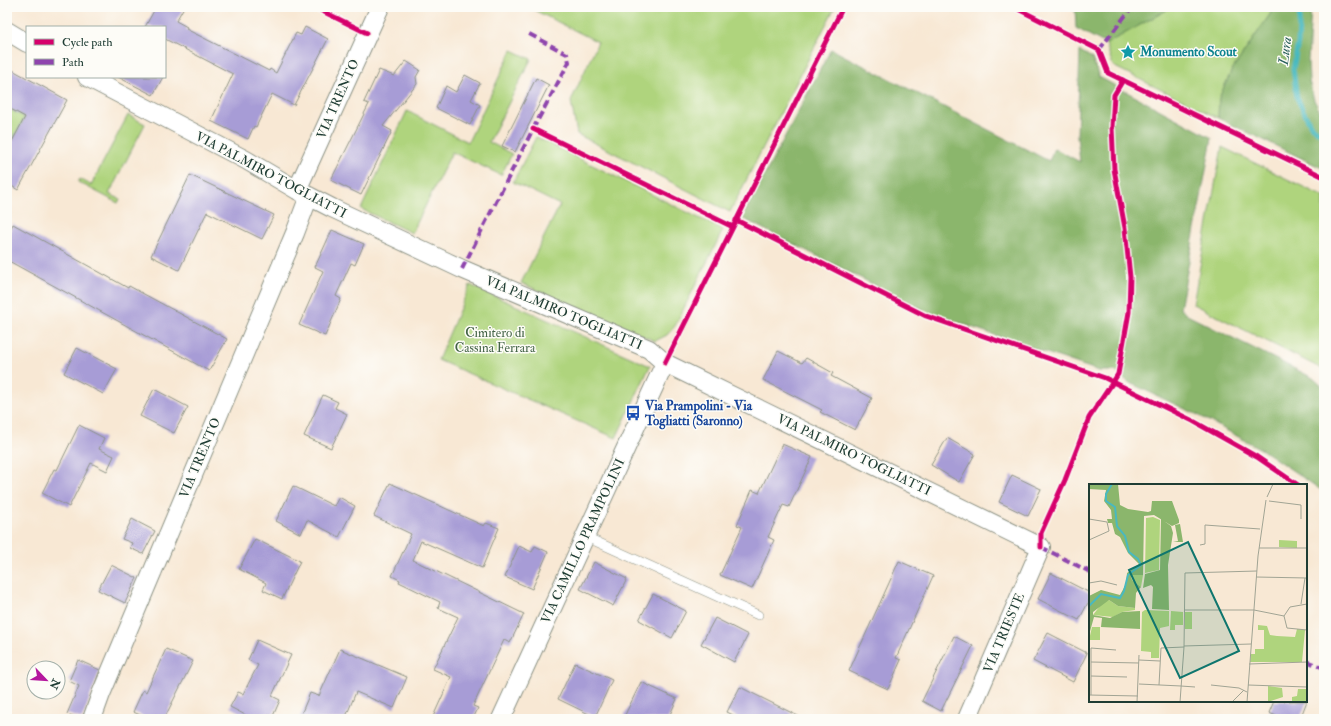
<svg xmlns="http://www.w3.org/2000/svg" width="1331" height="726" font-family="'IM FELL Double Pica',serif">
  <rect width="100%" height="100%" fill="#fdfcf7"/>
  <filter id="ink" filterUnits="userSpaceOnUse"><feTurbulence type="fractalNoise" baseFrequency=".025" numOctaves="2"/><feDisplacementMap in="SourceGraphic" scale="8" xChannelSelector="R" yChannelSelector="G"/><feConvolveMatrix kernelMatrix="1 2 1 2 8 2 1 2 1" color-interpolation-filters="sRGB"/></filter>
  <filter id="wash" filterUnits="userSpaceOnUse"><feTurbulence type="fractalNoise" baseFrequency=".012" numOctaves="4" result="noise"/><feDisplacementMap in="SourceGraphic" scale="16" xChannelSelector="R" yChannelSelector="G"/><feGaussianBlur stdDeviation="0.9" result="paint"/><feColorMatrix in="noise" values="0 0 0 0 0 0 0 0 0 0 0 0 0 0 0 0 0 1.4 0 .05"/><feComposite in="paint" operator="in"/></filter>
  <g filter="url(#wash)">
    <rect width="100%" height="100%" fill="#f8e8d4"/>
    <!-- green -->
    <path fill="#afd47d" stroke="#678858" d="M528 7H835L730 212 577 134 571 101 598 42Z
      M1172 7H1270L1271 13 1232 70 1219 98 1218 118 1113 66 1106 44Z
      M512 50 531 59 489 142 512 154 501 175 452 152 412 233 361 209 407 111 468 142Z
      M7 108 25 117 14 138 9 136 7 139Z
      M128 115 145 124 109 194 120 199 118 203 78 182 80 179 91 185Z
      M536 137 723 230 675 326 667 335 655 341 521 283 560 205 513 182Z
      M1222 147 1324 197V370L1193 304Z
      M470 285 650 366 616 438 438 360Z"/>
    <!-- forest -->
    <path fill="#8bb66c" stroke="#557a50" d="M1075 7H1172L1106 44 1076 28Z
      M1270 7H1311L1308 61 1309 81 1314 100 1324 119V169L1218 118 1219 98 1232 70 1271 13Z
      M831 49 1049 161 1054 148 1080 162 1077 136 1080 51 1092 58 1099 77 1212 138 1180 309 1187 315 1313 378 1324 388V492L1261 449 1198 415 1130 383 1115 371H1099L928 312 742 218Z"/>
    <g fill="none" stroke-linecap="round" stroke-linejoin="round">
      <!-- stream -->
      <path stroke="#4ab9bf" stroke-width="5" d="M1300 7 1298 43 1293 69 1297 98 1311 126 1324 136"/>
    </g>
    <g id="blocks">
      <!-- building -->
      <path fill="#a79cd6" d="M156 7H184L176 21 187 27 186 29 269 71 270 69 276 73 296 33 301 35 305 27 328 39 294 105 272 94 256 127 254 126 248 139 211 121 233 74 165 39V27H145Z
        M406 61 420 70 416 77 417 84 383 126 392 131 361 195 331 180 369 104 364 102 379 70 394 76Z
        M7 67 67 100 18 190 7 183V151L25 117 7 107Z
        M465 75 480 83 471 100 480 105 470 125 436 108 446 86 456 92Z
        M118 77H163L153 95Z
        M536 78 549 85 515 152 502 146Z
        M190 175 274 215 262 239 207 212 179 270 151 256Z
        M13 224 128 288 129 286 227 339 209 371 7 260V236Z
        M332 230 364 244 355 265 351 263 336 296 341 299 325 336 299 325 323 271 315 267Z
        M77 348 117 369 103 394 64 373Z
        M778 351 802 363 806 358 833 373 831 376 872 398 855 430 820 412 822 410 763 380Z
        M154 389 188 407 174 433 140 416Z
        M323 395 338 402 335 408 347 414 331 448 304 436Z
        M79 425 104 438 99 449 114 456 107 471 91 463 69 507 42 493 54 469 57 470Z
        M947 438 975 454 959 482 931 465Z
        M782 444 812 457 789 507 783 505 768 537 774 540 752 589 720 575 742 527 737 525 752 490 759 493Z
        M1012 475 1041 489 1028 516 999 502Z
        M390 483 484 526 486 523 499 528 482 568 421 541 413 560 524 614 510 643 504 640 473 706 478 708 473 719H432L451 677 433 669 458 617 438 608 440 602 399 582 400 580 392 576 411 534 374 516Z
        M293 486 334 506 339 497 355 506 339 537 307 520 301 534 276 521Z
        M132 519 155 531 143 554 130 548 132 543 122 539Z
        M255 539 300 561 282 599 263 590 266 583 239 569Z
        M519 546 532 552 535 546 548 552 532 589 505 577Z
        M899 561 933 576 896 658 901 660 888 689 849 671Z
        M594 562 627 579 613 606 580 589Z
        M111 565 137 578 125 603 98 590Z
        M1051 573 1090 593V599L1079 620 1038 599Z
        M653 594 686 611 672 638 639 620Z
        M715 618 748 635 734 662 701 644Z
        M1048 633 1087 653 1073 682 1033 661Z
        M954 636 973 646 941 711 922 701Z
        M257 640 291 655 272 696 280 700 273 716 268 715 266 719H253L230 707 238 692 243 694 258 665 248 660Z
        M166 649 193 661 164 719H141L143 716 133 712 143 690 146 692Z
        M340 649 407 677 394 708 356 692 345 719H299L310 693 319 696Z
        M78 660 100 670 82 719 67 714 79 686 69 681Z
        M575 663 612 680 595 717 558 699Z
        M641 682 677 699 668 719H623Z
        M740 687 804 719H741L727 712Z
        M1274 701H1307L1300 719H1284L1269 713Z"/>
    </g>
  </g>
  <g filter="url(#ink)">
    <use href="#blocks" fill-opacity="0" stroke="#8c9284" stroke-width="1"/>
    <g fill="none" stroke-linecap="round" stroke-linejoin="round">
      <!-- service casing -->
      <g stroke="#8c9284" stroke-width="10">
        <path id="service" d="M584 536 758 615"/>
      </g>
      <!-- minor casing -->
      <g stroke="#8c9284" stroke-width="20">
        <path id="minor" d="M7 31 27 43
          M87 77 246 160 297 190 332 208 462 269 649 349 665 363 1041 547 967 719
          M297 190 380 7
          M92 719 101 694 295 233 309 196
          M501 719 665 363"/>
      </g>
      <!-- path -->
      <path stroke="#8c9284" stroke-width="2.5" stroke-dasharray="3 3" stroke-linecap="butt" d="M7 116 9 115"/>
      <!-- service -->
      <use href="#service" stroke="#fff" stroke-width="9"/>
      <!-- minor -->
      <use href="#minor" stroke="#fff" stroke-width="18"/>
      <!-- quiet -->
      <path stroke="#8e44ad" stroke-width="4" stroke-dasharray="8 4" stroke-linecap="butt" d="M1099 50 1132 7
        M462 269 533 129 569 62 567 54 529 34
        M1041 547 1090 572
        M1306 661 1324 668"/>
      <!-- cycleway casing -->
      <g stroke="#fdfcf7" stroke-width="8">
        <path id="cycleway" d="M314 7 367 33
          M1014 7 1099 50 1108 73 1324 177
          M1123 80 1114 95 1112 127 1114 169 1125 228 1130 277 1129 312 1118 374 1113 382 1193 421 1257 457 1298 485
          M533 129 733 227
          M736 220 926 316 1105 378 1113 382 1089 418 1065 480 1041 533V547
          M665 363 843 7"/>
      </g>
      <!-- cycleway -->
      <use href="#cycleway" stroke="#d6006c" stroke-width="5"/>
    </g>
  </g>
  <!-- icons -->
  <defs>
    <g id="sight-bare" transform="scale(1.2)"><path d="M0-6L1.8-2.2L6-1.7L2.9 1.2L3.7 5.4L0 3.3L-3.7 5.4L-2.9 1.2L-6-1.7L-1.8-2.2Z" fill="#0f9aa8" stroke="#fdfcf7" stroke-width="2.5" paint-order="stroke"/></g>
    <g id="bus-bare" transform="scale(1.2)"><path d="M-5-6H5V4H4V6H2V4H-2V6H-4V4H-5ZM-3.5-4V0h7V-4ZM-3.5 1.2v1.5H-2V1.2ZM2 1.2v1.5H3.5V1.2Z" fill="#1a4fb4" stroke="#fdfcf7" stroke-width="2.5" paint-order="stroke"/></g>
  </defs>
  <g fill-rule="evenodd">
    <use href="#sight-bare" x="1128" y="52"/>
    <use href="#bus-bare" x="633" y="413"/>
  </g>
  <g text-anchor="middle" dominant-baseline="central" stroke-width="3" stroke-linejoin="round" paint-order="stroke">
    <!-- culture labels -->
    <g font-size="13" font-weight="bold" fill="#0d838f" stroke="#fdfcf7" text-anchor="start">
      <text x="1140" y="52">Monumento Scout</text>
    </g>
    <!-- street labels -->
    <g font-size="13" fill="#1f3d34" stroke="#fdfcf7">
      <text transform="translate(338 99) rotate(-66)">VIA TRENTO</text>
      <text transform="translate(271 175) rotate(28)">VIA PALMIRO TOGLIATTI</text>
      <text transform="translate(564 313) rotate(23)">VIA PALMIRO TOGLIATTI</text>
      <text transform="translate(854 455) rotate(26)">VIA PALMIRO TOGLIATTI</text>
      <text transform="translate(200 458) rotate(-67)">VIA TRENTO</text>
      <text transform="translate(583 541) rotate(-65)">VIA CAMILLO PRAMPOLINI</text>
      <text transform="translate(1004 633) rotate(-67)">VIA TRIESTE</text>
    </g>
    <!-- park labels -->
    <g font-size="13" fill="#436346" stroke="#fdfcf7">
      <text x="495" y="333">Cimitero di<tspan x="495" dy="15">Cassina Ferrara</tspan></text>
    </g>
    <!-- transit labels -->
    <g font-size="13" font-weight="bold" fill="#164399" stroke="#fdfcf7" text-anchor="start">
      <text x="645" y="406">Via Prampolini - Via<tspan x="645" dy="15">Togliatti (Saronno)</tspan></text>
    </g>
    <!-- water labels -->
    <g font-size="14" font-style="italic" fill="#2c625e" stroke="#fdfcf7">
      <text transform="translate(1285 51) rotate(-83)">Lura</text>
    </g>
  </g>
  <!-- overview -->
  <g transform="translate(1089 484)">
    <rect width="218" height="218" fill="#f8e8d4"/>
    <path d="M64 33 71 36 70 86 56 89 57 34ZM190 56 208 57V64L190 63ZM43 90 54 91 52 103 43 96ZM20 116 29 122 46 124V126L33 128 24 133 4 131 14 118ZM56 126 80 127V142L71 144 70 174H62V168L52 167 53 128ZM82 127 94 128V141H86V146H81ZM96 128H103V145H96ZM169 141 178 142 181 151 188 152 206 153 208 145 216 146 213 178H161L162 170H166V165H175V146H169ZM3 143H11V156H0ZM179 202 193 204 194 213 179 218ZM209 205H218L217 218H203V213L208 212Z" fill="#afd47d"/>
    <path d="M0 0H29L31 21 39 25 59 28 62 27 63 17H83L90 36V39L83 42 65 31 55 32 54 91H42L43 96 52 103 47 109 46 124 29 122 20 116 4 128V131L21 134 33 128 51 127V145L12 143 13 134 5 133 0 151V112L12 106 31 111 37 100 38 89 50 80 39 69 31 53 26 50 23 39H19L18 35H23L22 26 15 17 17 6 0 5ZM72 35 82 42 84 49 79 81 80 126 63 125 64 103 62 101 54 104 56 90 71 86ZM91 40 94 58H84L89 57 86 41Z" fill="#8bb66c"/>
    <path fill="none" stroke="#4ab9bf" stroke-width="2" d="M0 122 12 110 31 114 35 107 39 91 52 81 49 75 40 68 36 52 28 42 26 23 17 17V10L23 0"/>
    <path fill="none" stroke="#a1a494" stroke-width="1" d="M178 13 184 0M180 17 212 21V35M0 35 18 38 20 47 0 56M111 61 116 60V41L171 45M170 64H218M167 93 218 94M0 99 12 97 28 101M212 120 216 94M95 126H165L195 132M195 132 198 144 218 146M195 132 201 123 218 120M95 162 162 160M50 176 71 177M2 178 50 179M160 180 218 178M2 192 38 193M50 200 92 202M70 201 72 164 95 163M122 201 150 204 158 208M159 201 218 203M92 202 106 203M0 211 49 212M2 211V164L27 166M48 218 50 171M91 218 95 163 96 89 168 87M143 218 155 206M158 218 169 72 177 16"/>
    <path fill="#0f766e" fill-opacity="0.15" stroke="#0f766e" stroke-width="2" d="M99 58 150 167 91 194 40 86Z"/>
    <rect width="218" height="218" fill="none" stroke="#1f3d34" stroke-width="2"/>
  </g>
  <!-- margin -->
  <rect width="1331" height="726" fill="none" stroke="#fdfcf7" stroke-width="24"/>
  <!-- legend -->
  <rect x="26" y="26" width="140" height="52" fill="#fdfcf7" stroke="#a4b0a9"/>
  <rect x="34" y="39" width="20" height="6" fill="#d6006c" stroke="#a4b0a9"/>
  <text x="62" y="46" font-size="12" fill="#1f3d34">Cycle path</text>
  <rect x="34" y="59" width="20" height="6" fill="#8e44ad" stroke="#a4b0a9"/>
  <text x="62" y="66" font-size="12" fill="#1f3d34">Path</text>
  <!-- north arrow -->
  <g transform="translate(46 680) rotate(115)"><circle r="19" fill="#fdfcf7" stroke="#a4b0a9"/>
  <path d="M0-3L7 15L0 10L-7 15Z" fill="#b5179e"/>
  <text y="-6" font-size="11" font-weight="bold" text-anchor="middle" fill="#1f3d34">N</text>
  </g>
</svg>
